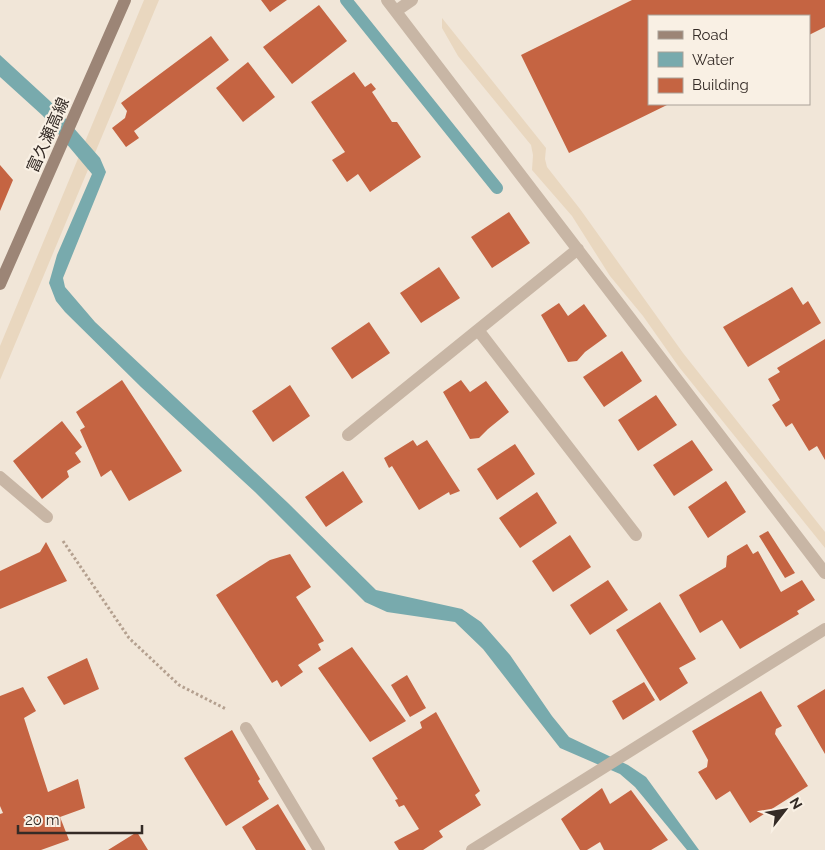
<svg xmlns="http://www.w3.org/2000/svg" width="825" height="850" font-family="Raleway,'Noto Sans JP',sans-serif">
  <rect width="100%" height="100%" fill="#f1e6d8"/>
  <!-- plaza -->
  <path fill="#e9d7bf" d="M144 0H159L0 380V346Z
    M442 18 546 148 545 159 547 167 580 209 683 353 825 532V548L679 367 643 316 610 276 572 216 532 170 533 155 531 145 458 56 442 28Z"/>
  <!-- water -->
  <path fill="#78aaad" d="M0 55 50 101 100 158 106 172 63 278 65 287 95 322 288 503 376 590 462 609 481 622 510 655 552 716 569 737 628 765 646 777 699 850H687L635 787 620 774 560 748 483 649 455 622 387 612 365 602 255 492 141 387 65 312 56 301 49 283 57 255 92 174 43 116 0 77Z"/>
  <g fill="none" stroke-linecap="round" stroke-linejoin="round">
    <!-- stream -->
    <path stroke="#78aaad" stroke-width="12" d="M346 0 497 188"/>
  </g>
  <!-- building -->
  <path fill="#c56442" d="M261 0H287L270 12Z
    M632 0H825V27L809 35V16H649V104H669L569 153 521 55Z
    M319 5 347 41 292 84 263 47Z
    M211 36 229 60 134 131 139 138 126 147 112 128 125 118 127 111 121 103Z
    M248 62 275 97 243 122 216 88Z
    M354 72 365 87 371 83 376 89 372 92 392 122H397L421 157 370 192 358 174 347 182 332 160 345 152 311 102Z
    M0 165 13 180 0 211Z
    M509 212 530 243 492 268 471 237Z
    M439 267 460 298 421 323 400 293Z
    M792 287 803 305 808 301 821 323 748 367 723 327Z
    M559 303 568 316 584 304 607 336 585 352 577 361 568 362 541 315Z
    M369 322 390 353 352 379 331 348Z
    M825 339V460L817 446 809 451 792 423 786 427 772 405 780 400 768 379 780 372 777 368Z
    M622 351 642 381 604 407 583 377Z
    M122 380 182 471 129 501 111 470 101 477 80 430 85 427 76 412Z
    M461 380 470 392 486 381 509 412 488 429 479 438 470 439 443 392Z
    M290 385 310 416 273 442 252 411Z
    M656 395 677 425 638 451 618 420Z
    M62 421 82 447 75 453 81 462 67 471 69 477 42 499 13 461Z
    M413 440 417 446 427 440 460 491 450 495 449 492 419 510 392 466 389 468 384 458Z
    M692 440 713 470 674 496 653 465Z
    M515 444 535 474 497 500 477 469Z
    M343 471 363 502 326 527 305 497Z
    M726 481 746 512 708 538 688 507Z
    M537 492 557 523 520 548 499 518Z
    M768 531 795 573 785 578 759 536Z
    M570 535 591 567 553 592 532 561Z
    M46 542 67 581 0 609V571L40 552Z
    M747 544 753 554 758 551 781 592 802 580 815 600 797 611 799 614 740 649 722 620 700 633 679 595 726 567 727 556Z
    M290 554 311 587 296 597 324 641 318 644 321 650 298 665 303 672 281 687 277 680 272 683 216 595 270 560Z
    M608 580 628 610 590 635 570 605Z
    M660 602 696 659 679 668 688 683 660 701 616 630Z
    M352 647 406 721 370 742 318 668Z
    M87 658 99 689 64 705 47 677Z
    M407 675 426 708 410 717 391 685Z
    M644 682 655 700 623 720 612 701Z
    M23 687 36 711 24 718 48 792 78 779 85 808 60 817 69 840 41 850H0V814L3 813 0 806V696Z
    M825 689V754L797 706Z
    M761 691 782 726 776 729 775 734 808 786 750 823 730 791 716 800 698 772 707 767 708 760 692 731Z
    M436 712 480 791 475 795 481 805 439 831 443 837 423 850H399L394 842 419 829 404 805 399 807 395 800 398 799 372 758 422 728 420 722Z
    M232 730 260 779 258 781 269 799 226 826 184 758Z
    M602 788 610 804 631 790 668 840 651 850H604L600 842 587 850H580L561 819Z
    M278 804 306 850H256L242 827Z
    M137 832 148 850H108Z"/>
  <g fill="none" stroke-linecap="round" stroke-linejoin="round">
    <!-- path -->
    <path stroke="#b4a08f" stroke-width="3" stroke-dasharray="2.5 2.5" stroke-linecap="butt" d="M63 541 129 638 179 685 226 709"/>
    <!-- service -->
    <path stroke="#c8b6a5" stroke-width="12" d="M0 477 47 517
      M246 728 319 850"/>
    <!-- minor -->
    <path stroke="#c8b6a5" stroke-width="12" d="M387 0 825 573
      M396 11 412 0
      M478 330 636 535
      M348 435 578 249
      M472 850 825 629"/>
    <!-- secondary -->
    <path stroke="#9c8576" stroke-width="12" d="M0 284 125 0"/>
  </g>
  <g text-anchor="middle" dominant-baseline="central" stroke-width="4.5" stroke-linejoin="round" paint-order="stroke">
    <!-- street labels -->
    <g font-size="16" fill="#342b26" stroke="#f9f0e4">
      <text transform="translate(48 135) rotate(-66)">富久瀬高線</text>
    </g>
  </g>
  <!-- legend -->
  <rect x="648" y="15" width="162" height="90" fill="#f9f0e4" stroke="#aaa198"/>
  <rect x="658" y="31" width="25" height="8" fill="#9c8576" stroke="#aaa198"/>
  <text x="692" y="40" font-size="15" fill="#342b26">Road</text>
  <rect x="658" y="52" width="25" height="15" fill="#78aaad" stroke="#aaa198"/>
  <text x="692" y="65" font-size="15" fill="#342b26">Water</text>
  <rect x="658" y="78" width="25" height="15" fill="#c56442" stroke="#aaa198"/>
  <text x="692" y="90" font-size="15" fill="#342b26">Building</text>
  <!-- north arrow -->
  <g transform="translate(785 810) rotate(59)" stroke="#f9f0e4" stroke-width="4" paint-order="stroke">
  <path d="M0-4L9 19L0 12L-9 19Z" fill="#342b26"/>
  <text y="-8" font-size="14" font-weight="bold" text-anchor="middle" fill="#342b26">N</text>
  </g>
  <!-- scale -->
  <path d="M18 825v8h124v-8" fill="none" stroke="#342b26" stroke-width="2.5"/>
  <text x="25" y="825" font-size="15" fill="#342b26" stroke="#f9f0e4" stroke-width="4" paint-order="stroke">20 m</text>
</svg>
